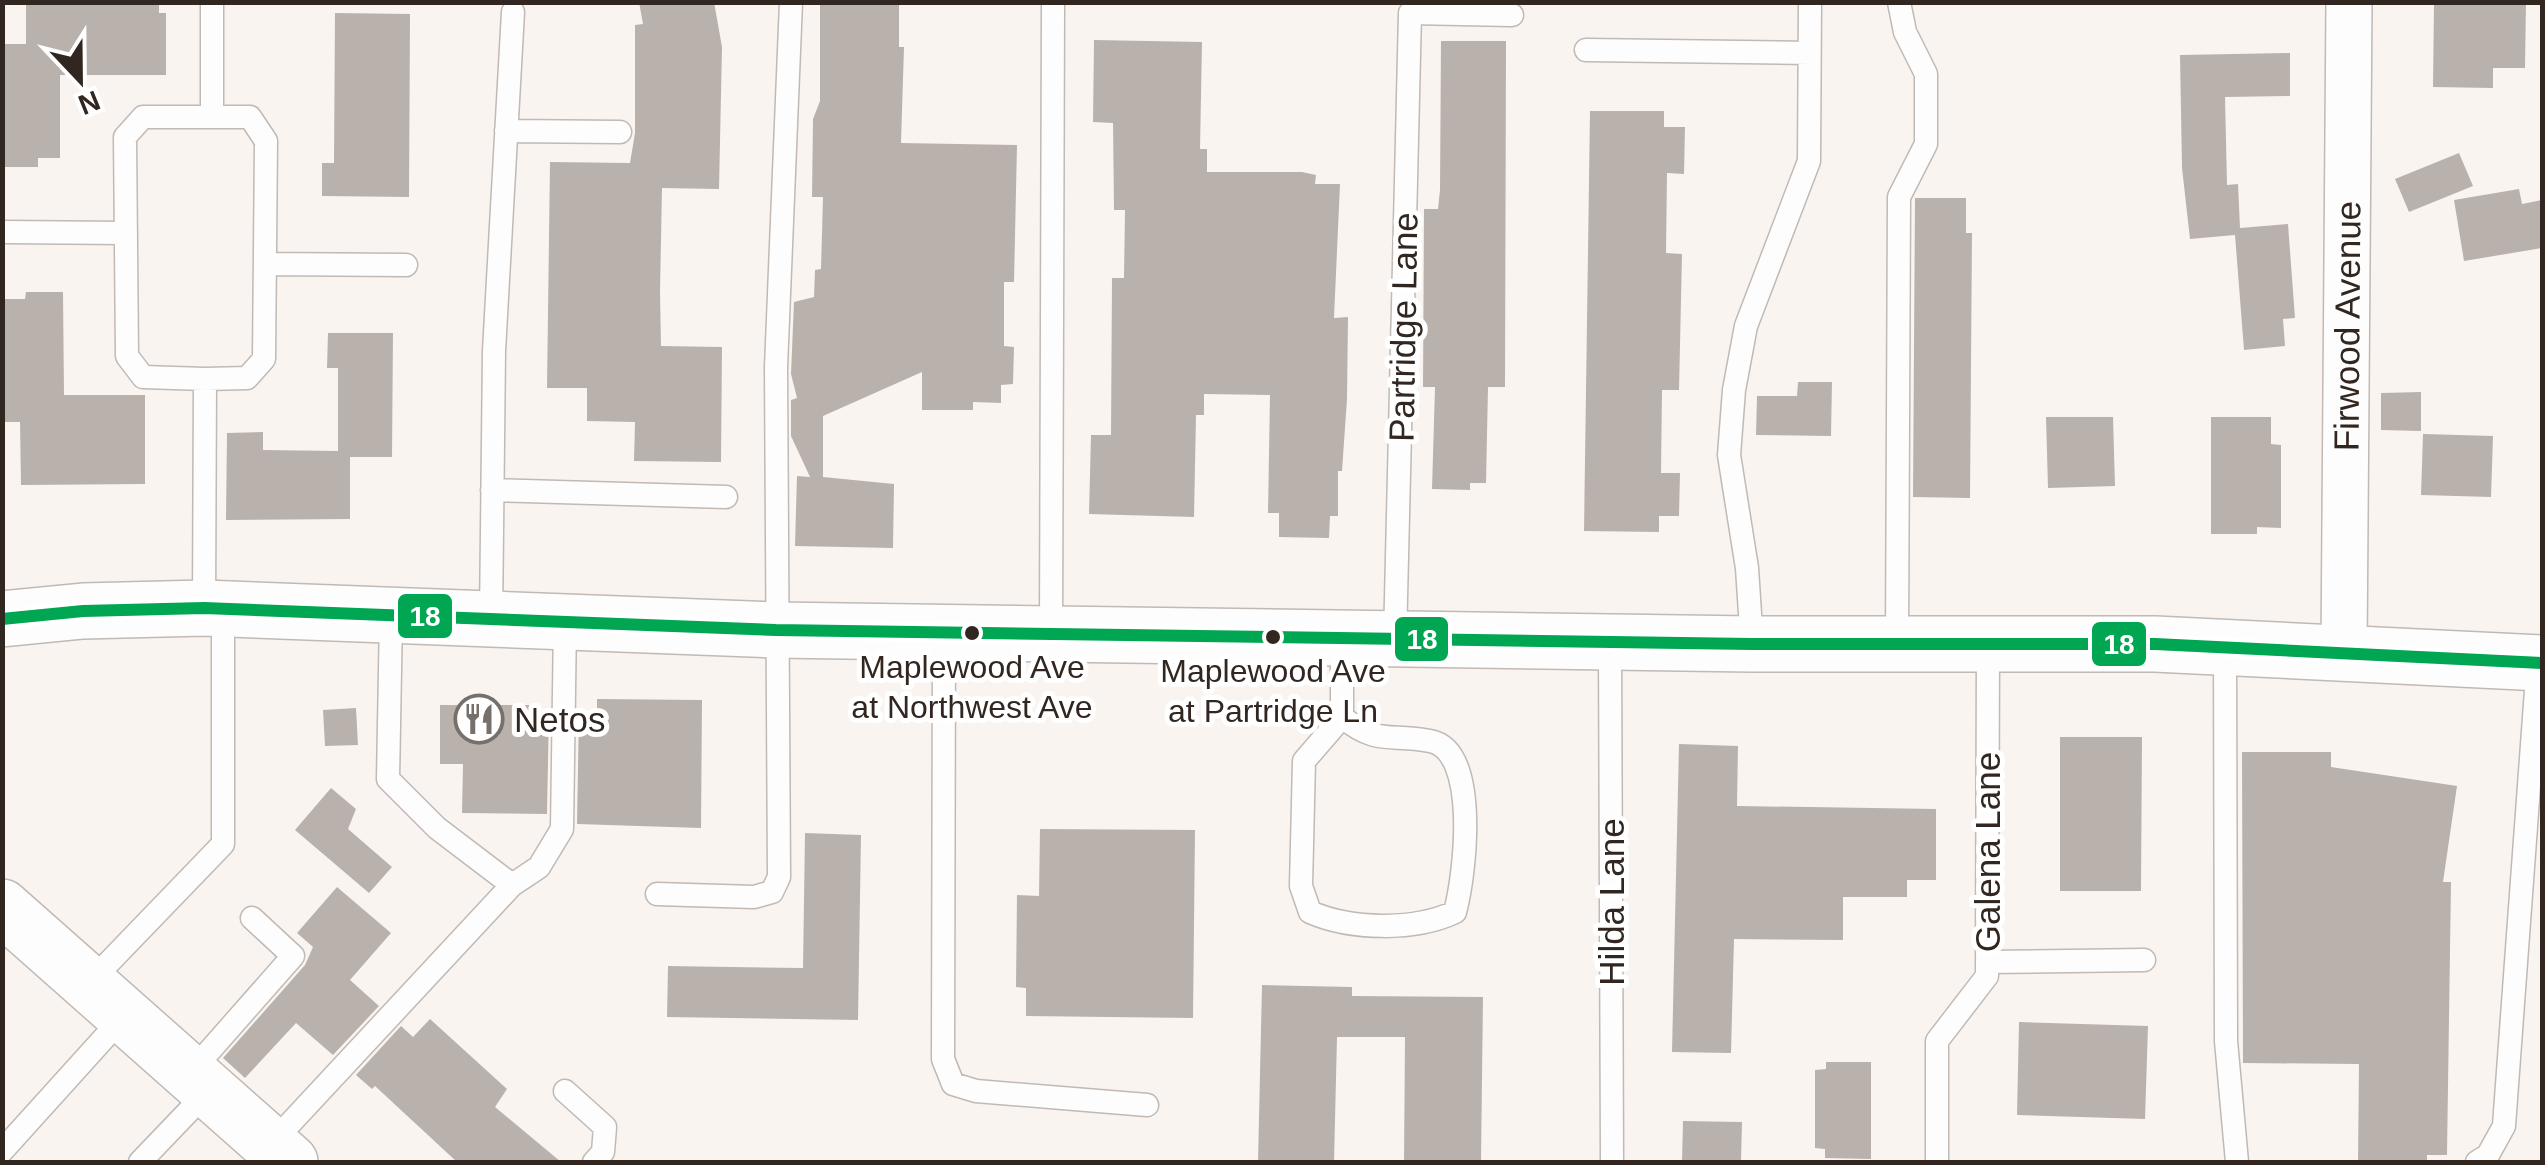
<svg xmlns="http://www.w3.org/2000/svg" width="2545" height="1165" font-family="Arial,sans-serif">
  <rect width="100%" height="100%" fill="#faf4f0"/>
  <!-- building -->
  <path fill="#b9b1ac" d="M26 2H159V13H166V75H60V158H38V167H2V44H26Z
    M639 2H714L722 47 719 189 662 188 660 292 661 346 722 347 721 462 634 461 635 422 587 421V388H547L550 162 630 163 635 133V25L643 24Z
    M820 2H899V47H904L901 143 1017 145 1014 282H1004V346L1014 347 1013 384 1001 385V403L973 402V410H922V372L823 416V477L894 484 893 548 795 546 797 476 810 477 791 436V400L797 398 791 374 794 302 814 297 815 270 821 269 823 197H812L813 119 820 101Z
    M2434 2H2526L2525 68H2493V88L2433 87Z
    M335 13 410 14 409 197 322 196V163H334Z
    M1094 40 1202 42 1200 149H1207V172H1302L1316 175 1315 184H1340L1334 318 1348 317 1347 399 1342 471H1338V516H1330L1329 538 1279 537V513H1268L1270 395 1204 394V415H1196L1194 517 1089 514 1091 435H1111L1112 278H1124L1125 210H1114L1113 123 1093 122Z
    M1441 41H1506L1505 387H1488L1486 483H1470V490L1432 489 1435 387H1423L1424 209H1438L1440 190Z
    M2290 53V96L2225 97 2227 185 2238 184 2240 228 2288 224 2295 318 2283 319 2285 346 2244 350 2235 235 2190 239 2182 168 2180 55Z
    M1590 111H1664V127H1685L1684 174 1667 173 1666 253 1682 254 1679 390H1662L1661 473H1680L1679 516H1659V532L1584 531Z
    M2459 153 2473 186 2409 212 2395 179Z
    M2519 189 2522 204 2542 200V248L2464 261 2454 200Z
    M1915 198H1966V233H1972L1970 498 1913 497Z
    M26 292H63L64 395H145V484L21 485 20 422H2V299H25Z
    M328 333H393L392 457H350V519L226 520 227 433 263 432V450L338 451V368H327Z
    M1798 382H1832L1831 436 1756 435 1757 396H1797Z
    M2421 392V431L2381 430V393Z
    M2046 417H2113L2115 486 2048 488Z
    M2211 417H2271V444L2281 445V528L2257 527V534H2211Z
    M2423 434 2493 436 2491 497 2421 495Z
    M597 699 702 700 701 828 577 824 579 712H597Z
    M440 705H532V711L549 712 547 814 462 813 463 764H440Z
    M356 708 358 745 325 746 323 710Z
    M2060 737H2142L2141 891H2060Z
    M1679 744 1738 746 1737 806 1936 809V880H1907V897H1843V940L1734 939 1731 1053 1672 1052Z
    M2242 752H2331V767L2457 786 2443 882H2451L2447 1155H2427V1162H2358L2359 1064 2243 1063Z
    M331 788 356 809 348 829 392 867 369 893 295 830Z
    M1040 829 1195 830 1193 1018 1026 1016V988L1016 987 1017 895 1039 896Z
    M805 833 861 835 858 1020 667 1017 668 966 803 968Z
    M337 887 391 933 350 980 379 1006 333 1055 296 1023 245 1078 223 1058 305 965 313 947 297 933Z
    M1262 985 1352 987V996L1483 997 1481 1162H1404L1405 1037H1337L1334 1162H1258Z
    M430 1019 507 1089 495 1107 561 1162H457L375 1086 372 1089 356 1075 401 1026 413 1037Z
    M2019 1022 2148 1026 2145 1119 2017 1115Z
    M1826 1062H1871V1159L1825 1158V1149L1815 1148V1070L1826 1069Z
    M1683 1121 1742 1122 1741 1162H1682Z"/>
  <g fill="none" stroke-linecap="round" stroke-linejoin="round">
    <!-- service casing -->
    <g stroke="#c0b9b4" stroke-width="25">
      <path id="service" d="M1586 50 1809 53
        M212 117V2
        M506 131 620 132
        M2 232 126 233
        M265 264 406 265
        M492 490 726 497
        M204 608 205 379 247 378 264 359 266 141 250 117H143L125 137 127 356 143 377 205 379
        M391 616 388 779 437 828 512 885 539 867 562 829 565 622
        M491 620 494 351 513 12
        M944 632 943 1059 953 1084 976 1091 1147 1105
        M1051 635 1053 2
        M1342 640V717L1304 761 1301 886 1310 912C1351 930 1415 931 1455 912 1465 875 1480 750 1430 741 1390 733 1378 746 1342 717
        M1395 640 1410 13 1512 15
        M1610 642 1612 1162
        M1752 644 1747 568 1729 455 1734 390 1746 326 1809 161 1810 2
        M1897 645 1899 197 1926 144V74L1905 32 1899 2
        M2225 647 2226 1041 2237 1162
        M657 894 754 897 772 892 779 877 776 367 791 2
        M1987 962 2144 960
        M89 983 223 844V609
        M190 1073 293 956 252 918
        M565 1091 605 1127 603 1152 594 1162
        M270 1145 512 885
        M2 1151 124 1016
        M140 1162 209 1090
        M1937 1162V1041L1987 976 1988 644
        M2477 1162 2488 1155 2504 1126 2538 663"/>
    </g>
    <!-- minor casing -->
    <g stroke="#c0b9b4" stroke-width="48">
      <g id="minor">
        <path id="s1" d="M2344 651 2349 2"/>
      </g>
    </g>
    <!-- tertiary casing -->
    <g stroke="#c0b9b4" stroke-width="58">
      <path id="tertiary" d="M2 619 83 611 204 608 776 630 1752 644H2155L2542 663"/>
    </g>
    <!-- secondary casing -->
    <g stroke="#c0b9b4" stroke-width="58">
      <path id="secondary" d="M2 907 290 1162"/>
    </g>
    <!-- service -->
    <use href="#service" stroke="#fefdfd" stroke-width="22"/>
    <!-- minor -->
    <use href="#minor" stroke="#fefdfd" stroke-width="45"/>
    <!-- tertiary -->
    <use href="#tertiary" stroke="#fefdfd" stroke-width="55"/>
    <!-- secondary -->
    <use href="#secondary" stroke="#fefdfd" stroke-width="55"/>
    <!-- bus-1 casing -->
    <g stroke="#fff" stroke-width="20">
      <path id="bus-1" d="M2 619 83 611 204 608 776 630 1752 644H2155L2542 663"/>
    </g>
    <!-- bus-1 -->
    <use href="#bus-1" stroke="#00a651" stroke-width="12"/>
  </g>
  <!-- icons -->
  <defs>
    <g id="restaurant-ring" transform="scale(2.5)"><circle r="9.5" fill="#fff" stroke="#776f69" stroke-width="1.5"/><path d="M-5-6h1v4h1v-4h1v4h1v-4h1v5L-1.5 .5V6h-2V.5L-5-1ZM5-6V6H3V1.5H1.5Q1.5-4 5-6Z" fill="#776f69"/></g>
  </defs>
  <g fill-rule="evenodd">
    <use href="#restaurant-ring" x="479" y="719"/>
  </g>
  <!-- markers -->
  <g fill="#312720" stroke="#fff" stroke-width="4">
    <circle cx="972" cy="633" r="9"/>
    <circle cx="1273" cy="637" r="9"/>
  </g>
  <g text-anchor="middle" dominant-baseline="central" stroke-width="10" stroke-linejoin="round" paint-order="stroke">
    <!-- bus labels -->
    <g font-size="32" fill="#312720" stroke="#fff">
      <text x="972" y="667">Maplewood Ave<tspan x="972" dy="40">at Northwest Ave</tspan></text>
      <text x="1273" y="671">Maplewood Ave<tspan x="1273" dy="40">at Partridge Ln</tspan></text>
    </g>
    <!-- street labels -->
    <g font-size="35" fill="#312720" stroke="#fff">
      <text transform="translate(1403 327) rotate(-89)">Partridge Lane</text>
      <text stroke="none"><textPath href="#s1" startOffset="325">Firwood Avenue</textPath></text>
      <text transform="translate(1987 852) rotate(-90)">Galena Lane</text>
      <text transform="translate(1611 902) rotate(-90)">Hilda Lane</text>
    </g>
    <!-- poi labels -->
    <g font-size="35" fill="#312720" stroke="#fff" text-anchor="start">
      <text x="514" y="719">Netos</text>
    </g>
  </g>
  <g stroke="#fff" stroke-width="4">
    <rect x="396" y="592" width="58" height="48" rx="10" fill="#00a651"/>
    <rect x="1393" y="615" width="57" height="48" rx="10" fill="#00a651"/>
    <rect x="2090" y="620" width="58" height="48" rx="10" fill="#00a651"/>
  </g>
  <g font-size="28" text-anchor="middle" font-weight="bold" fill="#fff">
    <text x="425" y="626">18</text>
    <text x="1422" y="649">18</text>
    <text x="2119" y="654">18</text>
  </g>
  <!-- border -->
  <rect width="2545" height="1165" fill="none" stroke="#312720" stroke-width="10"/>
  <!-- north arrow -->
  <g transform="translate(80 80) rotate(158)" stroke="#ffffff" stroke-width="8" paint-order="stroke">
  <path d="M0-8L18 38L0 25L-18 38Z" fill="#312720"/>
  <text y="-15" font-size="28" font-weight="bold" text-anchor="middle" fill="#312720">N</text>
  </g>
</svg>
